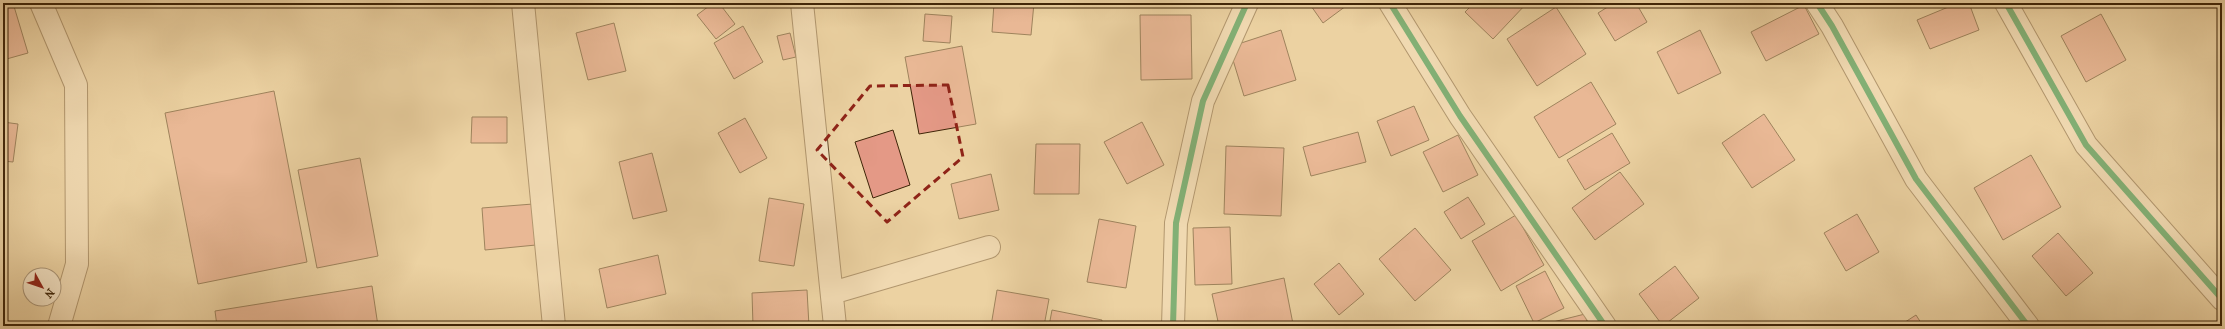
<svg xmlns="http://www.w3.org/2000/svg" width="2225" height="329" font-family="'IM FELL French Canon',serif">
  <rect width="100%" height="100%" fill="#ecd2a3"/>
  <filter id="stains"><feTurbulence type="fractalNoise" baseFrequency=".005" numOctaves="4"/><feColorMatrix values="0 0 0 0 .2 0 0 0 0 .09 0 0 0 0 .02 0 0 0 .5 -.17"/></filter>
  <radialGradient id="worn" r=".72"><stop offset=".6" stop-color="#630" stop-opacity="0"/><stop offset="1" stop-color="#630" stop-opacity=".3"/></radialGradient>
  <!-- building -->
  <path fill="#e49986" stroke="#3f2508" d="M3 3H13L28 53 3 60Z
    M713 3H719L735 24 716 39 697 15Z
    M994 3H1034L1031 35 992 32Z
    M1309 3H1350L1323 23Z
    M1474 3H1527L1493 39 1465 12Z
    M1614 3H1636L1647 22 1615 41 1598 13Z
    M1958 3H1969L1979 30 1930 49 1917 20Z
    M1804 5 1819 34 1766 61 1751 32Z
    M1556 7 1586 54 1537 86 1507 39Z
    M925 14 952 16 950 43 923 41Z
    M2101 14 2126 60 2086 82 2061 36Z
    M1140 15H1191L1192 79 1141 80Z
    M614 23 626 71 588 80 576 33Z
    M743 26 763 62 734 79 714 43Z
    M1281 30 1296 80 1244 96 1229 47Z
    M1700 30 1721 73 1678 94 1657 52Z
    M790 33 796 57 783 60 777 36Z
    M962 46 976 124 919 134 905 57Z
    M1591 82 1616 124 1559 158 1534 117Z
    M274 91 307 262 198 284 165 113Z
    M1414 106 1429 140 1391 156 1377 121Z
    M1764 114 1795 160 1752 188 1722 143Z
    M472 117H507V143H471Z
    M745 118 767 158 740 173 718 133Z
    M3 122 18 124 13 162 3 161Z
    M1142 122 1164 165 1127 184 1104 142Z
    M893 130 910 185 873 198 855 142Z
    M1358 132 1366 162 1311 176 1303 147Z
    M1612 133 1630 163 1585 190 1567 160Z
    M1458 135 1478 175 1443 192 1423 152Z
    M1036 144H1080L1079 194H1034Z
    M1226 146 1284 148 1281 216 1224 214Z
    M652 153 667 211 633 219 619 162Z
    M2031 155 2061 207 2003 240 1974 188Z
    M360 158 378 256 317 268 298 170Z
    M3 168H6L3 195Z
    M1620 172 1644 204 1595 240 1572 208Z
    M991 174 999 210 959 219 951 184Z
    M1468 197 1485 224 1461 239 1444 212Z
    M769 198 804 204 794 266 759 261Z
    M533 204 536 245 485 250 482 208Z
    M1857 214 1879 252 1846 271 1824 233Z
    M1516 215 1544 265 1501 291 1472 241Z
    M1099 219 1136 226 1126 288 1087 282Z
    M1230 227 1232 284 1195 285 1193 228Z
    M1415 228 1451 270 1415 301 1379 259Z
    M2058 233 2093 273 2066 296 2032 256Z
    M658 255 666 294 607 308 599 269Z
    M1339 263 1364 294 1339 315 1314 284Z
    M1675 266 1699 298 1663 326 1639 294Z
    M1545 271 1564 308 1534 323 1516 286Z
    M1284 278 1293 324 1283 326H1219L1212 294Z
    M372 286 378 326H217L215 311Z
    M807 290 809 326H753L752 293Z
    M997 290 1049 299 1044 326H991Z
    M1052 310 1102 320 1101 326H1049Z
    M1585 314 1588 326H1554L1553 322Z
    M1916 315 1923 326H1899Z"/>
  <g fill="none" stroke-linecap="round" stroke-linejoin="round">
    <!-- minor casing -->
    <g stroke="#6a502f" stroke-width="24">
      <path id="minor" d="M41 3 76 85 77 264 59 326
        M523 3 554 326
        M802 3 835 326
        M1390 3 1460 116 1605 326
        M1817 3 1832 26 1916 179 2028 326
        M2006 3 2086 145 2222 299
        M832 293 989 247
        M1173 326 1176 223 1203 101 1247 3"/>
    </g>
    <!-- minor -->
    <use href="#minor" stroke="#f3e2c3" stroke-width="22"/>
    <!-- cycleway casing -->
    <g stroke="#f3e2c3" stroke-width="8">
      <path id="cycleway" d="M1390 3 1460 116 1605 326
        M1817 3 1832 26 1916 179 2028 326
        M2006 3 2086 145 2222 299
        M1173 326 1176 223 1203 101 1247 3"/>
    </g>
    <!-- cycleway -->
    <use href="#cycleway" stroke="#00873e" stroke-width="6"/>
  </g>
  <!-- marked area -->
  <path d="M0 0H2225V329H0ZM948 85 963 157 887 222 817 150 870 86Z" fill="#ecd2a3" fill-opacity=".55" fill-rule="evenodd"/>
  <path fill="none" stroke="#8f2418" stroke-width="3" stroke-dasharray="8 5" stroke-linejoin="round" d="M948 85 963 157 887 222 817 150 870 86Z"/>
  <!-- margin -->
  <rect width="2225" height="329" fill="none" stroke="#ecd2a3" stroke-width="16"/>
  <rect x="4" y="4" width="2217" height="321" fill="none" stroke="#3f2508" stroke-width="2"/>
  <rect x="8" y="8" width="2209" height="313" fill="none" stroke="#3f2508"/>
  <!-- north arrow -->
  <g transform="translate(42 287) rotate(130)"><circle r="19" fill="#f3e2c3" stroke="#ab9678"/>
  <path d="M0-3L7 15L0 10L-7 15Z" fill="#8f2418"/>
  <text y="-6" font-size="11" font-weight="bold" text-anchor="middle" fill="#3f2508">N</text>
  </g>
  <rect width="100%" height="100%" filter="url(#stains)"/>
  <rect width="100%" height="100%" fill="url(#worn)"/>
</svg>
